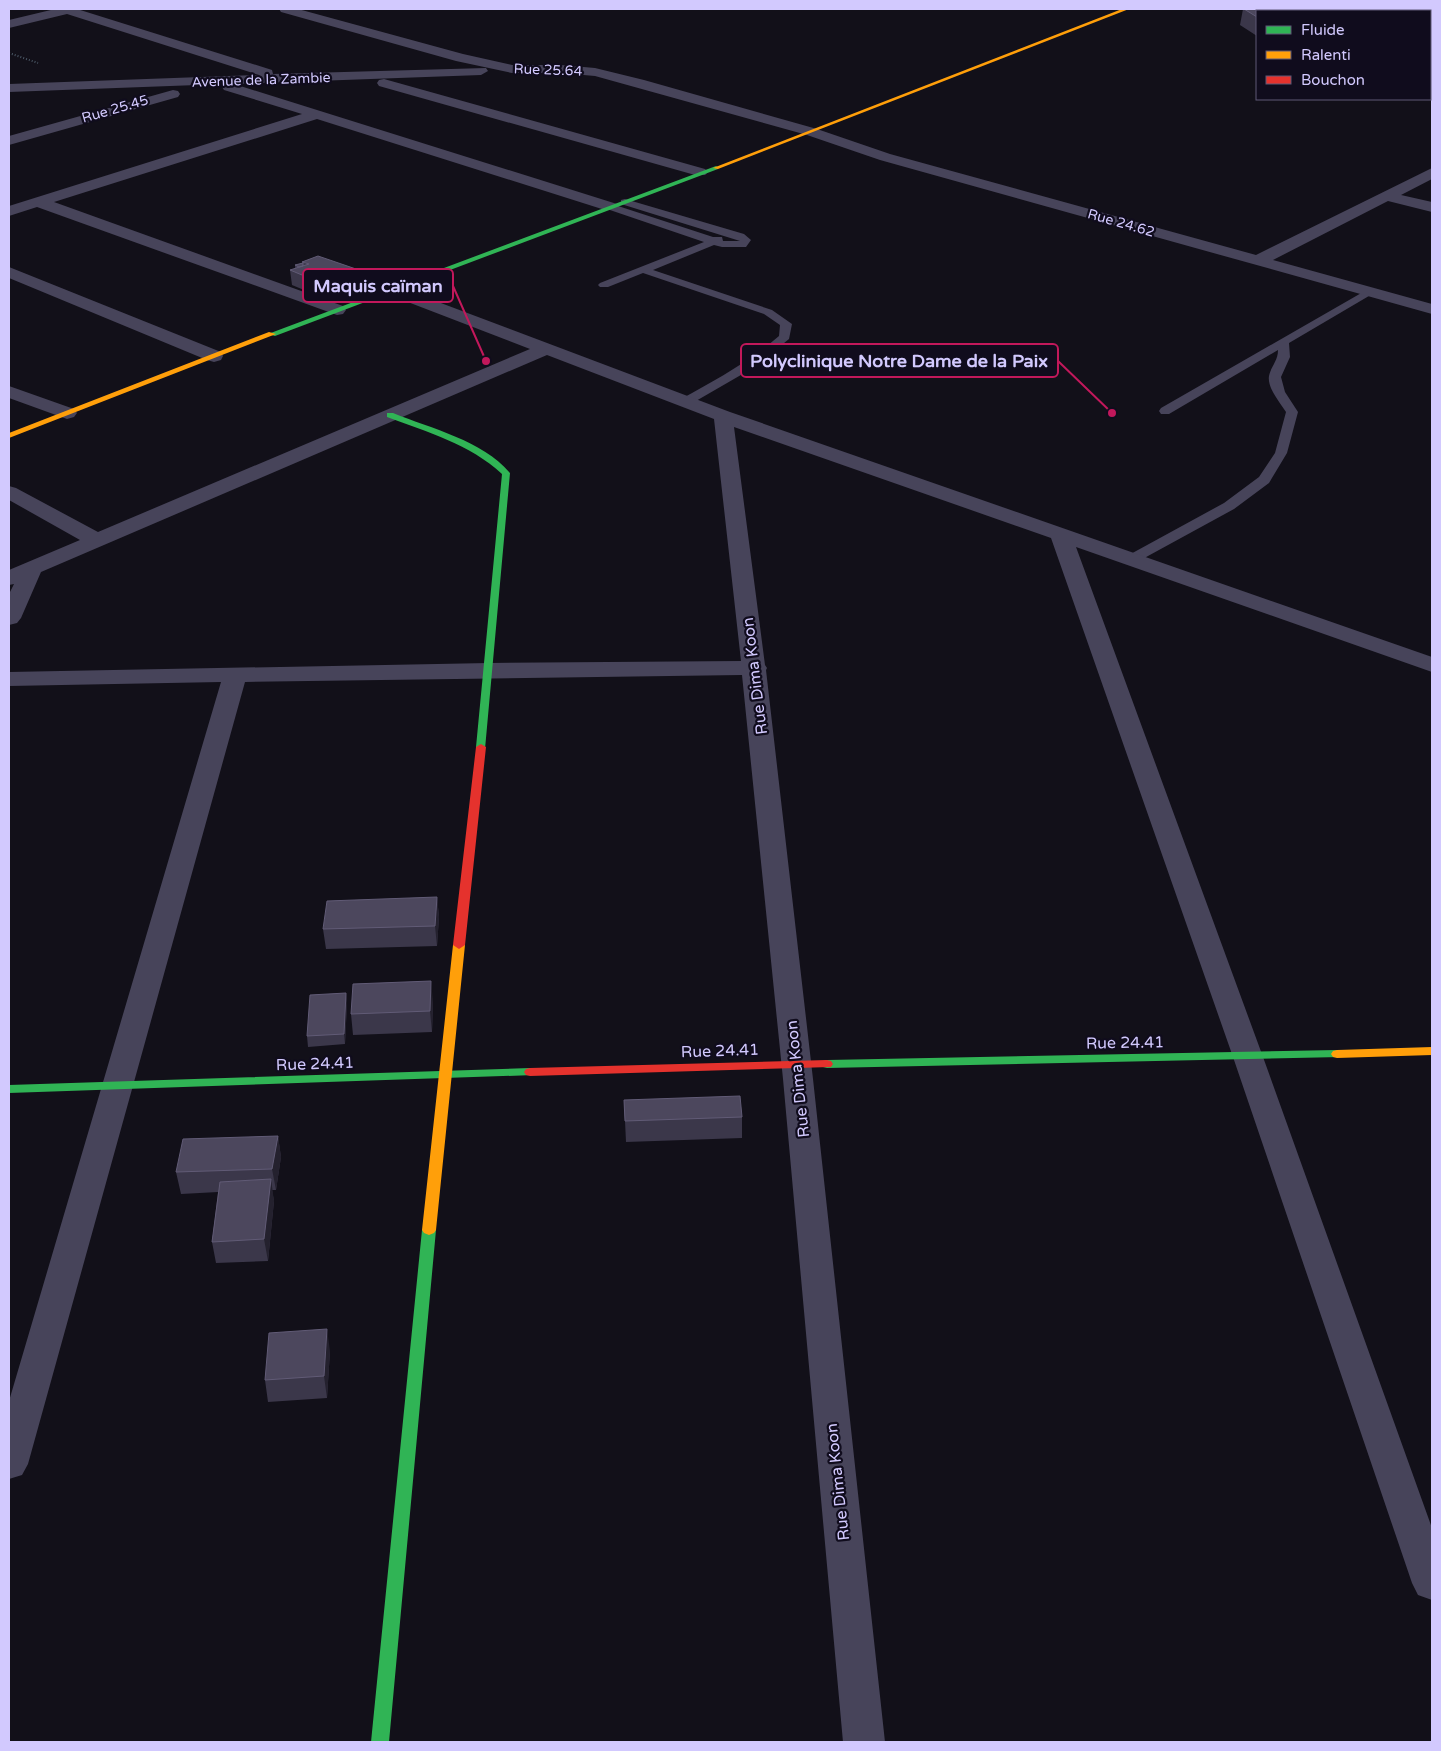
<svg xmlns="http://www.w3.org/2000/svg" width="1441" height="1751" font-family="'Varela Round',sans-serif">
  <rect width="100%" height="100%" fill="#121019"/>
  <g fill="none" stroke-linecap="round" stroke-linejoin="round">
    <!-- path -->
    <path stroke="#4b5866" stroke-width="2" stroke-dasharray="1 2" stroke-linecap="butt" d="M9 53 38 63"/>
    <!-- lane -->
    <path fill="#47445a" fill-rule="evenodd" d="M625 199 744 234 751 240 746 247H722L714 245 653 270 772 310 792 324 789 339 753 368 689 405H681L679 402 681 399C715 380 749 362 779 336L780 325 764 314 643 273 608 287H600L598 285 600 283 704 242 607 209V205H615L713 237H722L723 241H740L621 204V200Z
      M1370 288 1374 289 1376 291 1374 293 1289 343 1290 357 1281 377 1285 392 1298 412 1287 453 1269 483 1234 509 1137 562H1127L1125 559 1127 556 1224 503 1259 477 1275 453 1286 412C1280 402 1267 388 1269 376 1271 366 1278 361 1278 350L1169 414H1161L1159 411 1161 408Z"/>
    <!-- street -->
    <path fill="#47445a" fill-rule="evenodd" d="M55 9H77L272 70 273 74 486 68 488 71 481 75 234 84 617 204 619 207 617 210H605L317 119 54 202 343 306 346 310 343 314 337 315 37 207 9 216V206L302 114 224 90 222 87 224 84 9 92V84L259 75 67 14 9 28V20Z
      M279 9H298L463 54 512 65H561L595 68 644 80 817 129 890 154 1256 255 1432 168V179L1401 195 1432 202V212L1388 201 1273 260 1432 304V314L880 160 807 135 595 76 561 73H512L456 61 281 12Z
      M384 79 705 169 708 172 705 175H695L379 86 377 83 379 80Z
      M173 90 178 91 180 94 178 97 9 145V136Z
      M9 267 221 352 223 356 221 360 214 362 207 360 9 278Z
      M393 285 730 412 1432 657V672L1076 547 1263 1057 1432 1528V1600L1418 1595 1412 1583 1233 1057 1051 538 734 427 765 665 767 668 766 670 813 1079 885 1742H843L783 1079 742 675 245 682 28 1464 22 1475 9 1479V1401L221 682 9 686V672L489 663 741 661 714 419 547 355 41 572 21 618 17 623 9 625V594L14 584 9 585V570L80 540 9 500V486L16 488 98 532 530 349 387 294 384 290 387 286Z
      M9 386 74 409 77 413 74 417 67 419 9 398Z"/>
    <!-- fast -->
    <path fill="#30b455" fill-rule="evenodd" d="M716 166 718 167V169L275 336 268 334Z
      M387 413H393C432 429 482 440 510 473L485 749H477L476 747 502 474C470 444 427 432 387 417Z
      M1337 1050 1341 1051 1343 1054 1341 1057 827 1068 823 1067 821 1064 823 1061 827 1060Z
      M530 1068 534 1069 536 1072 534 1075 9 1093V1085Z
      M429 1225 434 1227 436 1230 389 1742H371L422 1230 424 1227Z"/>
    <!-- slow -->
    <path fill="#ff9f0a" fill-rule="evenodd" d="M1122 9H1129L718 169 713 168Z
      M269 332 276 334 9 438V433Z
      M459 941 465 945 436 1230 434 1233 429 1235 424 1233 422 1230 453 945Z
      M1432 1047V1055L1337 1058 1333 1057 1331 1054 1333 1051 1337 1050Z"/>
    <!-- jam -->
    <path fill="#e5322d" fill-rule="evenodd" d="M481 744 486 747 465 945 459 949 453 945 476 747Z
      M827 1060 831 1061 833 1064 831 1067 530 1076 526 1075 524 1072 526 1069 530 1068Z"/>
  </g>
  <!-- wall -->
  <path fill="#3b374a" d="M1243 9H1355L1359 11H1257V36L1240 25Z
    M302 262 357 284 333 294 316 295 292 285 290 270 295 269V265L303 263Z
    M437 897 439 917 437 946 326 949 323 929Z
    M346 993 347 1003 345 1044 308 1047 307 1036Z
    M433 1002 432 1032 353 1035 351 1014Z
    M624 1100 742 1117V1138L626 1142Z
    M278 1136 281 1157 276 1190H272L274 1201 268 1261 216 1263 212 1242 218 1192 181 1194 176 1172Z
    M330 1351 327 1398 268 1402 265 1380Z"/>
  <!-- shaded-wall -->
  <path fill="#24212e" d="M1306 9H1330L1305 11Z
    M356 269 357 284 333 294 316 295 314 280Z
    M437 897 439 917 437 946 435 926Z
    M431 981 433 1002 432 1032 430 1011Z
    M346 993 347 1003 345 1044 344 1034Z
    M278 1136 281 1157 276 1190 272 1169Z
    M271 1179 274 1201 268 1261 264 1239Z
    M327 1329 330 1351 327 1398 324 1376Z"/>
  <!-- building -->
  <path fill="#4c475d" stroke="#615b76" d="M1244 9H1302L1305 10 1330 9H1355L1359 11H1257V17Z
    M318 256 356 269 331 278 314 280 290 270 309 264 302 262Z
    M303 263V266L299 267 295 265Z
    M437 897 435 926 323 929 327 901Z
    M431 981 430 1011 351 1014 353 984Z
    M346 993 344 1034 307 1036 310 995Z
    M740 1096 742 1117 625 1121 624 1100Z
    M278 1136 272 1169 176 1172 183 1139Z
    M271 1179 264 1239 212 1242 220 1182Z
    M327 1329 324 1376 265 1380 269 1333Z"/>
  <g text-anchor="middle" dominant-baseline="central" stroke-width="4.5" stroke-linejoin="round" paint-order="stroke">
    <!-- far-street labels -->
    <g font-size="14" fill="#d2c9fe" stroke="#100c1d">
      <text transform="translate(548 70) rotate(2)">Rue 25.64</text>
      <text transform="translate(261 80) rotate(-2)">Avenue de la Zambie</text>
      <text transform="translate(115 109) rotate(-16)">Rue 25.45</text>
      <text transform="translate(1121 223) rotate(16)">Rue 24.62</text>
    </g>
    <!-- street labels -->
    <g font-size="16" fill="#d2c9fe" stroke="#100c1d">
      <text transform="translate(755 676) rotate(-97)">Rue Dima Koon</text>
      <text transform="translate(1125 1043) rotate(-1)">Rue 24.41</text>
      <text transform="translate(720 1051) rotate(-2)">Rue 24.41</text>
      <text transform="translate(315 1064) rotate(-2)">Rue 24.41</text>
      <text transform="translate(798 1079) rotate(-96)">Rue Dima Koon</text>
      <text transform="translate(838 1482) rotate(-96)">Rue Dima Koon</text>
    </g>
  </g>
  <!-- callouts -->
  <path fill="none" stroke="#c2185b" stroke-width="2" d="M486 361L453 286M1112 413L1058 361"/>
  <g fill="#c2185b" stroke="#100c1d" stroke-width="2">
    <circle cx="486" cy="361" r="5"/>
    <circle cx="1112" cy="413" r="5"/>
  </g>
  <g fill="#100c1d" stroke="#c2185b" stroke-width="2">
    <rect x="303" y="269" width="150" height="33" rx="5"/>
    <rect x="741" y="344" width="317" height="33" rx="5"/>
  </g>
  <g font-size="18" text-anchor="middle" font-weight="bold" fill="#d2c9fe">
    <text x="378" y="292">Maquis caïman</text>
    <text x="899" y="367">Polyclinique Notre Dame de la Paix</text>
  </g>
  <!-- border -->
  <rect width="1441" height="1751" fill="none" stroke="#d2c9fe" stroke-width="20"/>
  <!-- legend -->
  <rect x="1256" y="10" width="175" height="90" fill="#100c1d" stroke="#5e5877"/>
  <rect x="1266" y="26" width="25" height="8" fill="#30b455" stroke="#5e5877"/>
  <text x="1301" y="35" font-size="15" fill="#d2c9fe">Fluide</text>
  <rect x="1266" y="51" width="25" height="8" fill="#ff9f0a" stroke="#5e5877"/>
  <text x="1301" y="60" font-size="15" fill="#d2c9fe">Ralenti</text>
  <rect x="1266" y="76" width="25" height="8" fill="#e5322d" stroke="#5e5877"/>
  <text x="1301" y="85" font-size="15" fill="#d2c9fe">Bouchon</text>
</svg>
